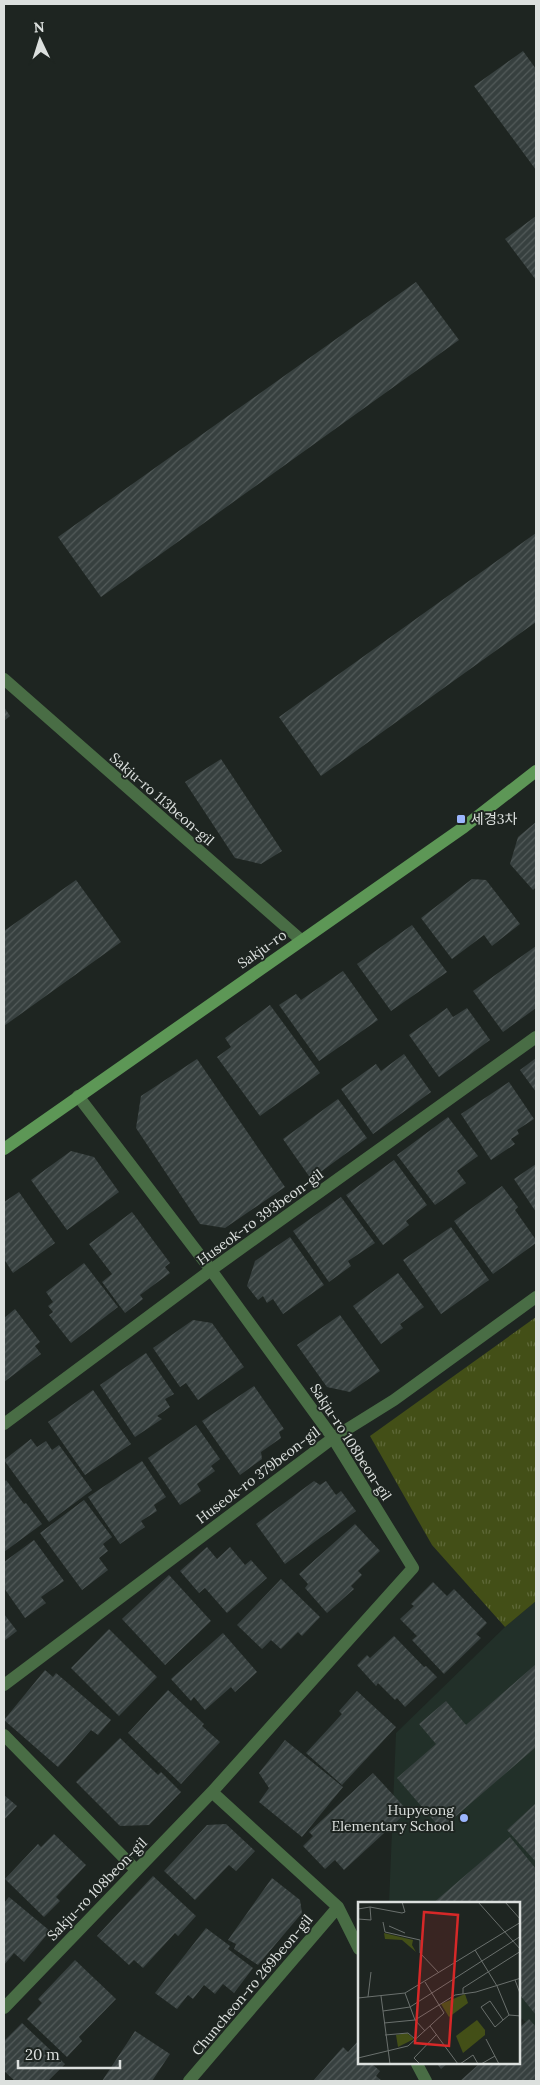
<svg xmlns="http://www.w3.org/2000/svg" width="540" height="2085" font-family="Lora,'Noto Sans KR',serif">
  <defs>
    <pattern id="grass-tufts" width="24" height="20" patternUnits="userSpaceOnUse" patternTransform="scale(1.25)"><rect width="24" height="20" fill="#434f17"/><path d="M3 7l-1-3M5 7V3M7 7l1-3M15 17l-1-3M17 17v-4M19 17l1-3" fill="none" stroke="#5e6838"/></pattern>
    <pattern id="building-hatch" width="6" height="6" patternUnits="userSpaceOnUse" patternTransform="scale(1.25)"><rect width="6" height="6" fill="#37403f"/><path d="M-1 1l2-2M0 6l6-6M5 7l2-2" fill="none" stroke="#535b5a"/></pattern>
  </defs>
  <rect width="100%" height="100%" fill="#1e2521"/>
  <!-- built -->
  <path fill="#223029" d="M536 1601V2029L519 2017V1904H389L396 1733 505 1627Z"/>
  <!-- grass -->
  <path fill="url(#grass-tufts)" d="M536 1317V1601L505 1627 432 1545 370 1436Z"/>
  <!-- building -->
  <path fill="url(#building-hatch)" d="M523 51 536 69V170L474 86Z
    M536 216V280L505 239Z
    M416 282 459 340 101 597 58 537Z
    M536 533V622L321 776 279 717Z
    M4 707 10 716 4 721Z
    M221 759 282 851 261 864 235 858 185 782Z
    M536 822V887L533 890 510 864 518 837Z
    M472 879 486 880 520 924 492 946 484 935 452 959 421 918Z
    M76 880 121 942 4 1026V931Z
    M412 925 447 972 391 1011 357 964Z
    M536 946V1008L503 1032 473 991Z
    M343 971 378 1020 319 1061 279 1005 296 994 301 1000Z
    M270 1005 320 1073 260 1116 217 1057 231 1047 225 1038Z
    M447 1008 453 1017 467 1008 490 1040 439 1077 409 1035Z
    M404 1054 431 1092 373 1134 341 1089 376 1064 381 1071Z
    M536 1058V1092L520 1070Z
    M197 1059 285 1187 225 1228 200 1224 136 1128 141 1096Z
    M509 1082 534 1119 517 1130 519 1134 511 1139 515 1144 491 1160 461 1114Z
    M338 1099 367 1138 311 1179 283 1139Z
    M448 1117 478 1156 457 1171 466 1183 435 1205 397 1155Z
    M71 1151 94 1157 119 1192 67 1230 31 1180Z
    M394 1160 427 1205 406 1221 409 1225 383 1245 346 1195Z
    M536 1164V1212L514 1179Z
    M502 1186 518 1207 515 1210 536 1240V1243L493 1274 454 1221Z
    M19 1192 55 1243 13 1273 4 1259V1202Z
    M341 1197 375 1243 348 1261 351 1266 329 1282 293 1231Z
    M132 1212 170 1263 165 1267 170 1273 140 1295 143 1299 125 1313 102 1282 112 1274 89 1244Z
    M451 1227 489 1280 441 1314 403 1260Z
    M290 1237 324 1285 283 1314 273 1299 267 1303 263 1296 258 1300 247 1286 255 1261Z
    M84 1263 118 1307 71 1343 49 1315 53 1312 48 1306 53 1302 46 1292Z
    M398 1273 424 1307 400 1324 403 1328 381 1344 353 1306Z
    M15 1309 40 1342 35 1346 41 1354 4 1382V1318Z
    M340 1315 380 1371 350 1392 327 1387 297 1345Z
    M193 1320 212 1323 244 1367 198 1400 186 1383 180 1387 153 1348Z
    M146 1353 174 1394 165 1399 170 1407 157 1416 162 1419 135 1437 100 1385Z
    M254 1386 284 1429 279 1432 281 1438 261 1452 262 1459 240 1475 202 1421Z
    M93 1390 131 1444 85 1475 48 1422Z
    M196 1425 220 1459 211 1466 215 1471 197 1484 201 1491 180 1505 148 1458Z
    M31 1439 37 1447 46 1441 52 1450 59 1445 92 1490 49 1522 4 1460Z
    M142 1461 166 1497 154 1505 157 1511 141 1521 145 1527 120 1544 88 1497Z
    M6 1480 24 1504 26 1503 42 1524 4 1552V1483Z
    M314 1481 320 1485 326 1481 336 1495 341 1491 356 1511 285 1564 256 1524Z
    M84 1500 112 1537 103 1544 108 1551 99 1558 108 1570 82 1590 40 1533Z
    M355 1524 380 1551 358 1571 362 1575 351 1586 354 1589 327 1613 305 1588 308 1584 299 1574Z
    M34 1540 64 1581 41 1597 46 1603 25 1618 4 1588V1562Z
    M207 1547 217 1559 230 1547 245 1565 251 1560 267 1578 227 1613 205 1588 199 1593 180 1571Z
    M169 1575 211 1621 165 1665 122 1619Z
    M281 1579 320 1617 302 1636 298 1632 281 1649 271 1640 262 1649 237 1625Z
    M433 1582 447 1596 454 1589 487 1623 476 1634 481 1638 444 1674 412 1640 417 1636 400 1619 414 1606 411 1604Z
    M4 1614 17 1631 4 1641Z
    M109 1629 157 1677 119 1716 71 1668Z
    M223 1633 257 1672 235 1692 231 1687 205 1710 194 1697 191 1701 171 1679Z
    M394 1636 424 1667 426 1666 437 1677 405 1707 397 1698 395 1700 378 1683 376 1686 357 1665 367 1655 370 1658Z
    M536 1664V1747L441 1829 397 1778 436 1744 419 1724 446 1701 466 1725Z
    M45 1670 53 1677 56 1673 111 1720 98 1735 91 1730 58 1767 4 1720Z
    M168 1690 204 1724 202 1726 220 1742 181 1784 128 1733Z
    M357 1691 396 1727 342 1785 306 1753 342 1714 339 1711Z
    M120 1738 158 1775 161 1772 181 1792 149 1825 120 1826 76 1782Z
    M285 1740 343 1787 302 1837 259 1802 269 1788 259 1773Z
    M373 1773 408 1811 344 1870 335 1860 325 1869 303 1846 313 1836 309 1832Z
    M4 1795 17 1806 4 1820Z
    M536 1803V1862L507 1830Z
    M226 1824 255 1851 236 1871 229 1865 195 1900 164 1871 207 1825Z
    M54 1834 86 1865 56 1897 60 1901 44 1917 5 1879 38 1844 41 1847Z
    M510 1837 536 1869V2015L519 1994V1904H432Z
    M153 1876 196 1916 178 1936 175 1933 143 1968 134 1960 129 1965 97 1936Z
    M272 1878 300 1900 302 1913 258 1965 234 1949 236 1944 228 1940Z
    M9 1897 50 1931 24 1962 14 1953 4 1965V1903Z
    M206 1928 230 1946 228 1949 253 1968 234 1993 223 1984 215 1994 204 1985 193 1999 188 1995 177 2009 155 1993Z
    M75 1960 116 1999 79 2037 82 2041 67 2057 27 2019 42 2003 38 1999Z
    M529 2019 536 2027V2081H460L479 2064H519V2028Z
    M22 2023 65 2064 48 2081H15L4 2071V2041Z
    M135 2031 170 2054 152 2081H102Z
    M359 2040V2064H372L380 2071 376 2076 382 2081H313L343 2047 348 2052Z
    M437 2064H447L441 2069Z"/>
  <g fill="none" stroke-linecap="round" stroke-linejoin="round">
    <!-- street -->
    <path stroke="#496d45" stroke-width="12" d="M4 679 301 940
      M4 1424 211 1270 536 1037
      M4 1685 333 1438 394 1400 536 1297
      M4 1735 136 1870
      M212 1792 338 1907 359 1949
      M4 2008 212 1792 413 1568 333 1438 211 1270 78 1096
      M417 2064 426 2081
      M189 2081 338 1907"/>
    <!-- secondary -->
    <path stroke="#5d9756" stroke-width="12" d="M4 1149 464 827 536 771"/>
  </g>
  <!-- markers -->
  <g fill="#9bb5fd" stroke="#1e2521" stroke-width="2">
    <rect x="456" y="814" width="10" height="10" rx="2.5"/>
    <circle cx="464" cy="1818" r="5"/>
  </g>
  <g text-anchor="middle" dominant-baseline="central" stroke-width="4" stroke-linejoin="round" paint-order="stroke">
    <!-- street labels -->
    <g font-size="14" fill="#dce0de" stroke="#1e2521">
      <text transform="translate(162 799) rotate(41)">Sakju-ro 113beon-gil</text>
      <text transform="translate(262 949) rotate(-35)">Sakju-ro</text>
      <text transform="translate(260 1217) rotate(-36)">Huseok-ro 393beon-gil</text>
      <text transform="translate(351 1442) rotate(57)">Sakju-ro 108beon-gil</text>
      <text transform="translate(258 1475) rotate(-37)">Huseok-ro 379beon-gil</text>
      <text transform="translate(97 1889) rotate(-46)">Sakju-ro 108beon-gil</text>
      <text transform="translate(252 1985) rotate(-50)">Chuncheon-ro 269beon-gil</text>
    </g>
    <!-- poi labels -->
    <g font-size="14" fill="#dce0de" stroke="#1e2521" text-anchor="start">
      <text x="471" y="819">세경3차</text>
      <text x="454" y="1810" text-anchor="end">Hupyeong<tspan x="454" dy="16">Elementary School</tspan></text>
    </g>
  </g>
  <!-- overview -->
  <g transform="translate(358 1902)">
    <rect width="162" height="162" fill="#1e2521"/>
    <path d="M26 31 55 38 54 43 58 50 44 38 27 37ZM107 92 110 101 91 115 83 102ZM49 131 56 137 40 145 38 133Z" fill="#434f17"/>
    <path d="M119 118 127 128V133L105 151 98 134Z" fill="#434f17"/>
    <path fill="none" stroke="#6a706d" stroke-width="1" d="M120 0 163 48M147 0 163 18M0 7 12 5 44 11 47 10 44 0M0 17 13 18 12 5M25 20 27 30 62 38V51L81 71M31 24 47 31M117 48 139 84 151 113M157 78 163 94M47 91 57 118 67 129M105 92V86L163 49M23 94 32 162M10 95 13 70M0 96 47 91 163 20M25 109 52 105 163 34M145 118 132 99 123 105 137 125 145 118 151 113 163 114M26 121 57 118 97 93 118 90 163 76M72 124 100 162M27 133 50 131 57 137M128 137 141 162M0 156 50 144 86 111 67 80M62 162 56 156 79 132M102 162 115 153 120 162M123 162 137 154"/>
    <path fill="#d62828" fill-opacity="0.15" stroke="#d62828" stroke-width="2.5" d="M66 10 100 13 91 144 57 141Z"/>
    <rect width="162" height="162" fill="none" stroke="#dce0de" stroke-width="2.5"/>
  </g>
  <!-- border -->
  <rect width="540" height="2085" fill="none" stroke="#dce0de" stroke-width="10"/>
  <!-- north arrow -->
  <g transform="translate(40 40) rotate(356)" stroke="#1e2521" stroke-width="4" paint-order="stroke">
  <path d="M0-4L9 19L0 12L-9 19Z" fill="#dce0de"/>
  <text y="-8" font-size="14" font-weight="bold" text-anchor="middle" fill="#dce0de">N</text>
  </g>
  <!-- scale -->
  <path d="M18 2060v8h102v-8" fill="none" stroke="#dce0de" stroke-width="2.5"/>
  <text x="25" y="2060" font-size="15" fill="#dce0de" stroke="#1e2521" stroke-width="4" paint-order="stroke">20 m</text>
</svg>
